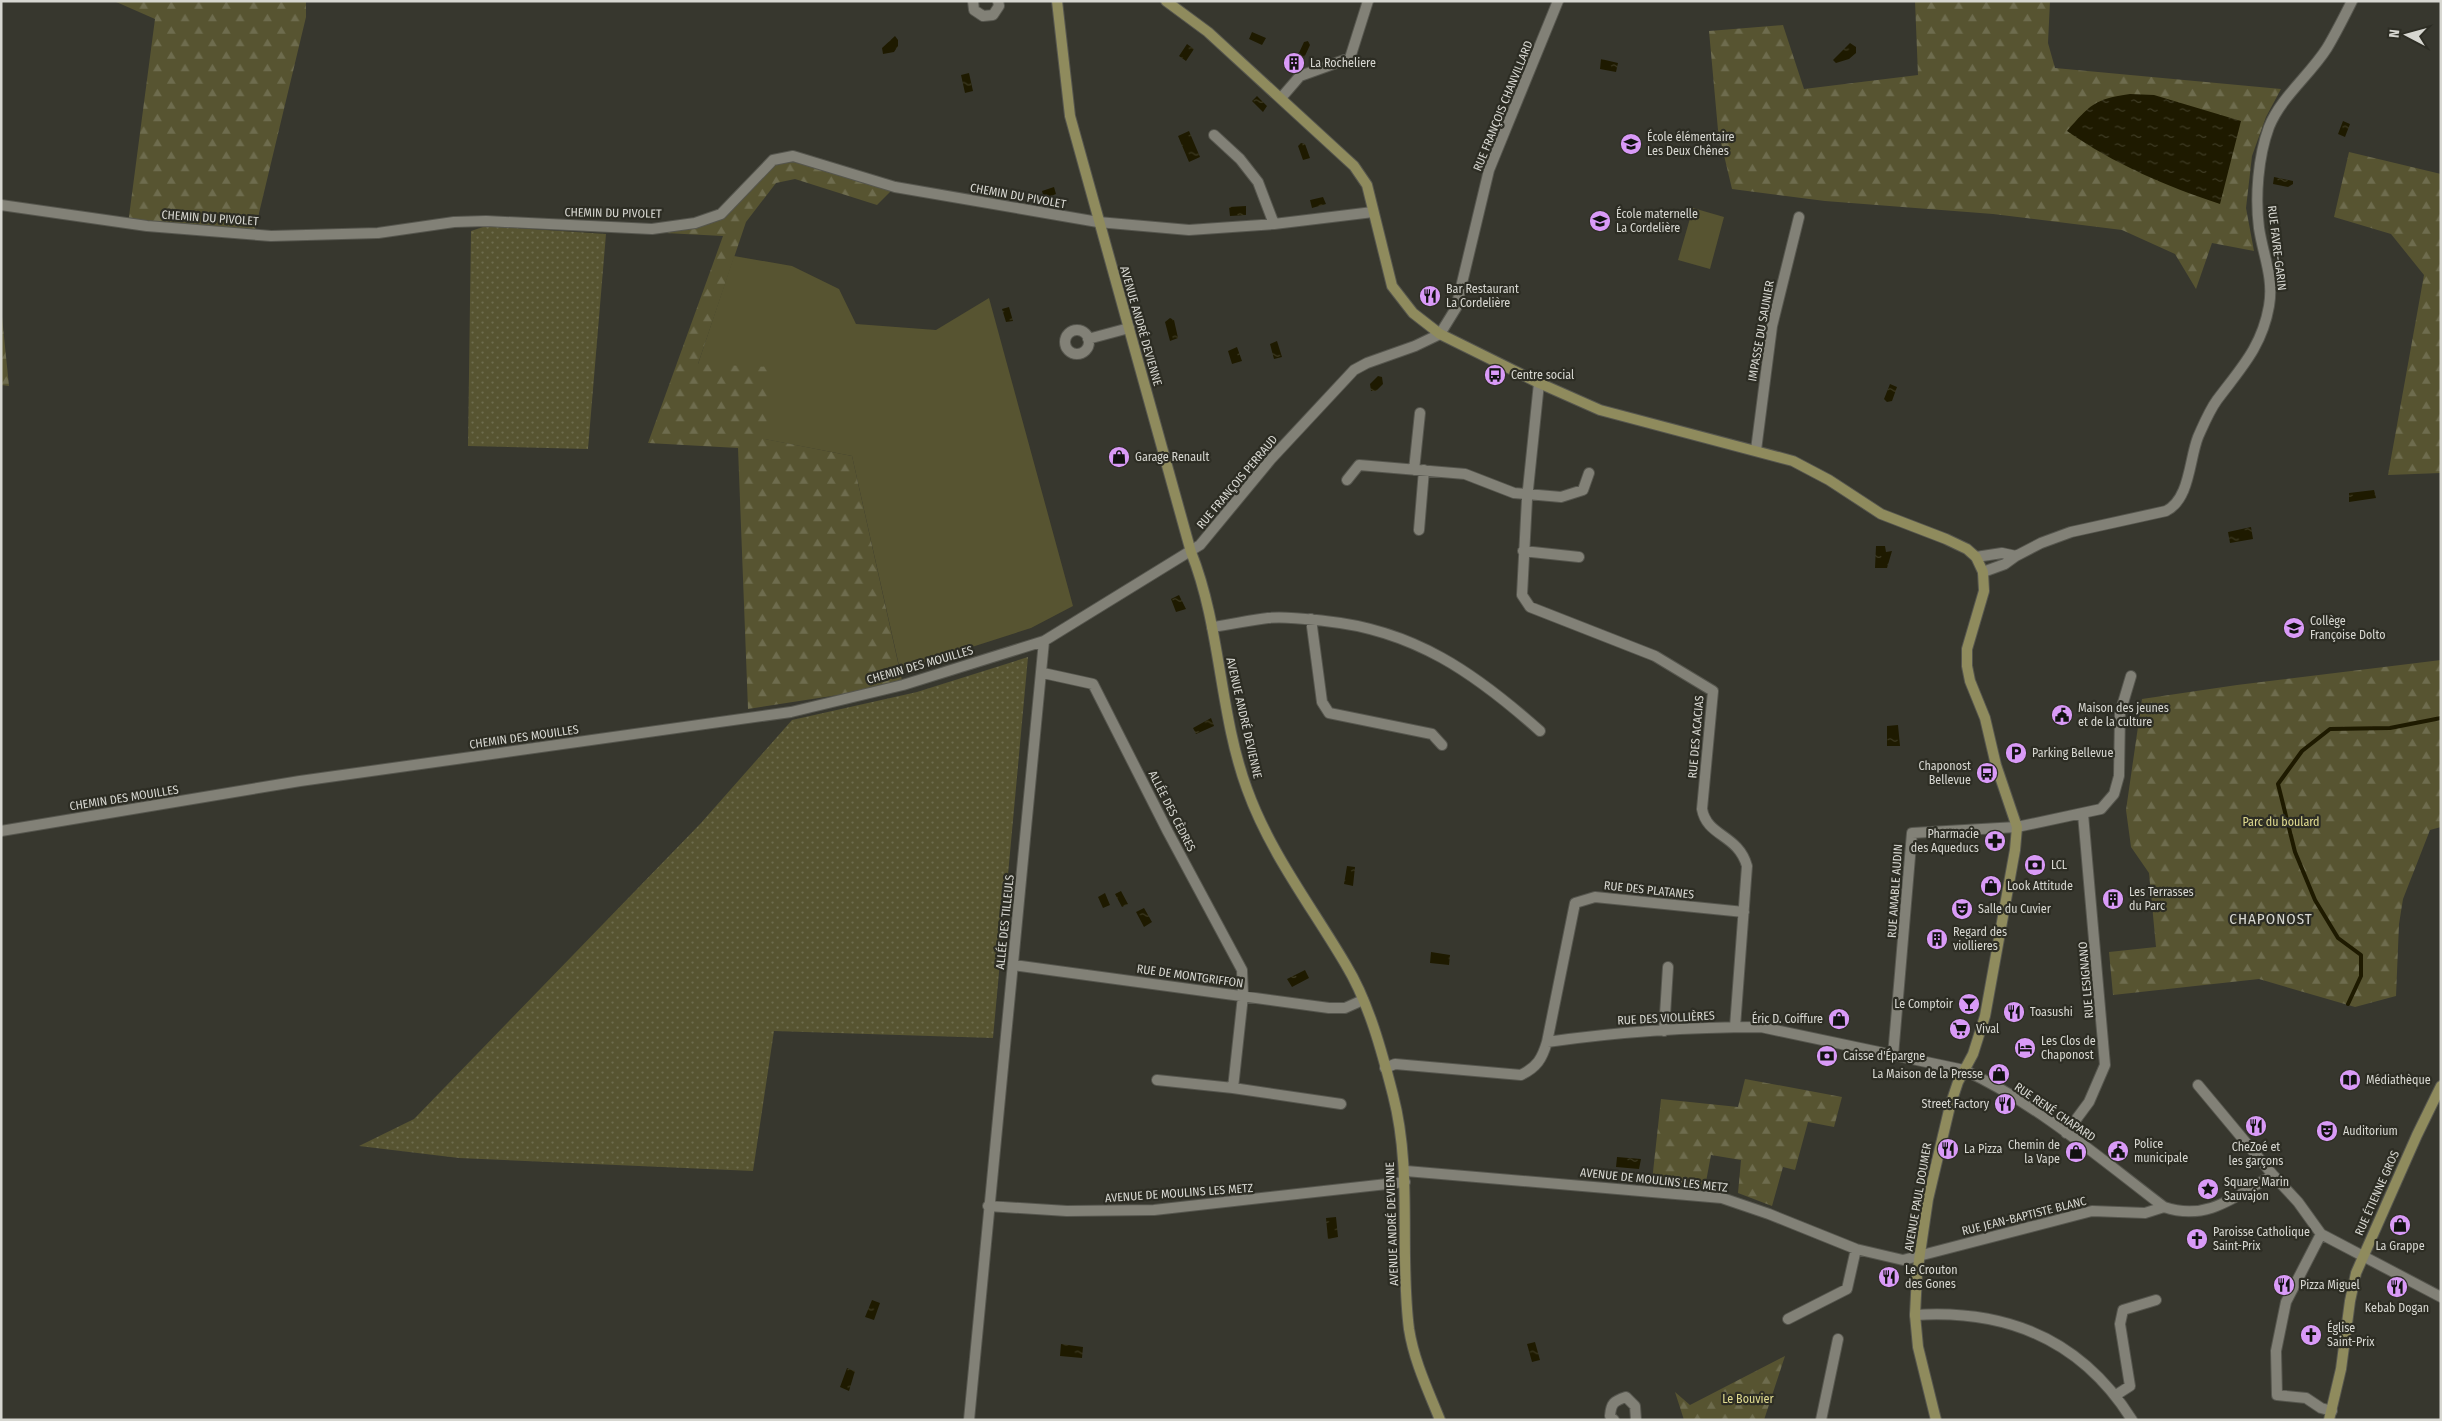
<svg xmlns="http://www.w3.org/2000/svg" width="2442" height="1421" font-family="'Fira Sans Condensed',sans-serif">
  <defs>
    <pattern id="forest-firs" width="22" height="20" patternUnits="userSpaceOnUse" patternTransform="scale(1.25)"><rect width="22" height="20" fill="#575431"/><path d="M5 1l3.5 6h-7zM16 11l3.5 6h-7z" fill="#6e6c4e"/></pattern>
    <pattern id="garden-dots" width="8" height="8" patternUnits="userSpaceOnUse" patternTransform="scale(1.25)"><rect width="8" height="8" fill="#575431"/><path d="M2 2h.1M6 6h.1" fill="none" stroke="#6e6c4e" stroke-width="1.8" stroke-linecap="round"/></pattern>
    <pattern id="water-ripples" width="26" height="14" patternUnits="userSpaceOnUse" patternTransform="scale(1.25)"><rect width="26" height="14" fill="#1e1a00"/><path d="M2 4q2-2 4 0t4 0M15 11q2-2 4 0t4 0" fill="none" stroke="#3e3b24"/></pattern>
  </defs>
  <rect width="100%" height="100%" fill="#37372e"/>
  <!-- green -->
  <path fill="#575431" d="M1693 208 1724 217 1710 269 1678 260Z
    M734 256 792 266 839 289 856 324 936 330 989 298 1073 606 1031 628 900 670 852 456 764 439 698 364Z"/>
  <!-- forest -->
  <path fill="url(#forest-firs)" d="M114 1H306V17L254 234 128 224 155 19Z
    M1915 1H2050L2048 43 2055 68 2281 89 2266 117 2252 156 2246 208 2254 251 2212 243 2196 289 2175 254 2122 230 1993 214 1825 201 1732 189 1718 130 1709 31 1783 25 1804 89 1918 75Z
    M2349 152 2441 174V473L2388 475 2424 275 2391 234 2334 217Z
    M793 156 895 187 877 205 795 179 776 183 746 222 698 364 772 367 765 439 852 456 903 685 748 709 738 448 648 443 723 236 665 233 721 214 773 160Z
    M1 307 9 386 1 385Z
    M2441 660V827L2430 830 2403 899 2399 924 2396 996 2355 1007 2259 979 2113 995 2109 952 2156 947 2149 873 2131 847 2126 810 2142 699 2237 685Z
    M1745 1079 1842 1097 1834 1127 1808 1122 1795 1170 1783 1167 1772 1206 1738 1193 1741 1160 1711 1155 1705 1187 1652 1181 1661 1099 1738 1107Z
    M1785 1356 1764 1420H1684L1675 1392 1690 1405Z"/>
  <!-- garden -->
  <path fill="url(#garden-dots)" d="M486 226 606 234 588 449 468 446 471 231Z
    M1028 657 993 1038 774 1031 753 1171 459 1158 359 1146 414 1119 701 823 792 720 917 692Z"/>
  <!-- water -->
  <path fill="url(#water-ripples)" d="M1252 32 1266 38 1262 45 1249 39Z
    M895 36 898 40V46L894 52 883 54 882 48Z
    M1308 41 1310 45 1304 58 1298 55 1304 42Z
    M1850 43 1856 47V53L1849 59 1836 63 1833 60Z
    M1187 44 1194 49 1186 61 1179 56Z
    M1601 59 1618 63 1616 72 1600 69Z
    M969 73 973 91 965 93 961 75Z
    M2130 94 2154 95 2241 121 2220 204C2166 186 2114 164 2067 131 2090 105 2094 99 2130 94Z
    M1257 96 1267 106 1263 112 1252 101Z
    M2343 121 2350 124 2345 137 2338 134Z
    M1189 131 1200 157 1189 162 1178 136Z
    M1301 143 1305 144 1310 158 1303 160 1298 146Z
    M2274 177 2293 181V184L2288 187 2273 184Z
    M1054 187 1056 194 1044 199 1042 191Z
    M1323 197 1326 204 1312 208 1310 200Z
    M1246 206V215L1230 216 1229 207Z
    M1009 307 1013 321 1006 322 1002 309Z
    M1170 318 1174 320 1178 338 1170 341 1165 322Z
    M1277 341 1282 357 1274 359 1270 344Z
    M1237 347 1242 361 1232 364 1228 351Z
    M1378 376 1382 377 1383 384 1376 391H1371L1370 384Z
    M1890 384 1897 387 1892 401 1887 402 1884 399Z
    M2374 490 2376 498 2349 502V493Z
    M2251 527 2253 539 2230 543 2228 532Z
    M1876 546H1885L1886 552 1892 551 1887 568H1875Z
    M1179 595 1186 609 1176 612 1171 599Z
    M1211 718 1214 726 1196 734 1193 728Z
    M1898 725 1900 746H1887V726Z
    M1347 866 1355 867 1353 886 1344 884Z
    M1121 891 1128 904 1122 907 1115 894Z
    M1105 893 1110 905 1103 908 1098 897Z
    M1144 908 1152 922 1144 927 1136 912Z
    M1431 952 1450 955 1449 965 1430 963Z
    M1305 970 1309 978 1292 987 1287 979Z
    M1617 1157 1641 1159 1639 1169 1616 1167Z
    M1336 1217 1338 1237 1328 1239 1326 1218Z
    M872 1300 880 1303 874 1320 865 1317Z
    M1535 1342 1540 1360 1532 1362 1527 1344Z
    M1061 1344 1083 1347 1082 1358 1060 1356Z
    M847 1368 855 1371 849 1391 840 1387Z"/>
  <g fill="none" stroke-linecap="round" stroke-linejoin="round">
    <!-- stream -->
    <path stroke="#1e1a00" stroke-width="4" d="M2348 1004 2361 976V955L2338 938 2315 900 2295 852 2278 784 2302 751 2330 729 2390 728 2441 718"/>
    <!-- street casing -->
    <g stroke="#56564e" stroke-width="12">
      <path id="street" d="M973 1 974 10 983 16 993 15 999 6 998 1
        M1281 98 1300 76 1350 58 1368 1
        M1214 135 1240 159 1258 182 1274 224
        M1 205 147 226 271 236 378 233 454 222 486 221 652 229 695 223 721 214 773 160 793 156 895 187 1098 222 1189 230 1274 224 1373 212
        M1065 342a12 12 0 1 1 24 0a12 12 0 1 1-24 0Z
        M1088 339 1129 328
        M1539 383 1527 499 1522 595 1530 607 1655 656 1713 691 1702 809C1707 837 1738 834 1747 866L1735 1027
        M1756 450 1772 326 1799 217
        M1414 470 1420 413
        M1347 480 1359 465 1465 474 1514 493 1561 497 1583 490 1589 473
        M1419 530 1424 470
        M1523 551 1579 557
        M1976 557 2002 553 2016 556
        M1983 572 2005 564 2016 556 2041 543 2071 532 2166 511C2190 499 2189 460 2198 437 2203 426 2209 411 2217 400 2240 369 2262 347 2269 306 2274 278 2263 255 2259 228 2255 197 2258 157 2269 127 2281 97 2310 75 2327 48 2336 33 2344 17 2352 1
        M1311 619 1322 702 1329 713 1432 734 1442 745
        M1212 627C1230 625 1249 620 1268 618 1286 616 1306 619 1325 621 1414 630 1475 673 1540 731
        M1043 673 1093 684 1168 832 1242 970 1243 996 1233 1088
        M1 831 300 781 791 712 903 685 1044 641 1200 545 1271 459 1354 370 1367 363 1415 346 1440 334 1456 308 1489 170 1558 1
        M1013 965 1329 1008H1345L1363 1000
        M1664 1031 1668 967
        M1547 1042 1575 903 1595 897 1744 912
        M1893 1056 1912 833 2017 827 2101 809 2114 794 2119 776 2120 713 2131 676
        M1385 1068 1395 1064 1521 1075C1537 1067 1542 1059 1547 1042 1617 1032 1690 1027 1761 1027L1964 1070C2036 1103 2102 1160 2164 1207 2208 1222 2237 1195 2273 1175L2298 1202 2321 1234 2441 1297
        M1157 1080 1233 1088 1341 1104
        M2198 1085 2273 1175
        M2066 1133 2089 1102 2105 1065 2083 814
        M1406 1171 1722 1198 1769 1214 1856 1249 1903 1260 2092 1211 2145 1213 2164 1207
        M988 1206 1067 1211 1154 1210 1405 1182
        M2321 1234 2286 1302 2276 1351 2277 1395 2306 1398 2321 1408 2332 1411
        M1915 1315C2007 1309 2082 1340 2132 1420
        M1788 1319 1847 1289 1856 1249
        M2116 1395 2130 1386 2120 1324 2123 1310 2156 1300
        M969 1420 1044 641
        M1614 1420 1610 1416C1611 1403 1614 1401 1626 1397L1635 1406 1636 1420
        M1821 1420 1838 1339"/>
    </g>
    <!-- secondary casing -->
    <g stroke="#56564e" stroke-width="12">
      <path id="secondary" d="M1057 1 1070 116 1191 552C1221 627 1219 713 1247 789 1270 853 1312 907 1346 965 1369 1003 1382 1052 1393 1095 1413 1172 1399 1251 1409 1329 1414 1361 1428 1390 1440 1420
        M1166 1 1208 32 1354 166 1367 185 1392 286 1413 313 1440 334 1539 383 1600 410 1793 461 1829 480 1881 514 1946 539 1967 549 1976 557 1983 572 1984 591 1967 649V666L1970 681 1985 718 1996 765 2017 827 2015 850 1985 1016 1973 1054 1958 1082 1950 1106 1928 1199 1917 1274 1915 1315 1918 1347 1936 1420
        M2329 1420 2341 1369 2350 1301 2356 1273 2417 1135 2441 1086"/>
    </g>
    <!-- street -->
    <use href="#street" stroke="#828177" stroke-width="10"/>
    <!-- secondary -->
    <use href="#secondary" stroke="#8f8b5d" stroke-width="10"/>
  </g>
  <!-- icons -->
  <defs>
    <g id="building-disc" transform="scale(1.125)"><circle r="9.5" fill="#d99af7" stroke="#2d2d24"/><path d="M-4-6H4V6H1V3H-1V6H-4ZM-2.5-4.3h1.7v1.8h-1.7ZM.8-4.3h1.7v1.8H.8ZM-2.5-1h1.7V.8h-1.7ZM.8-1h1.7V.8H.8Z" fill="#111"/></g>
    <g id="school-disc" transform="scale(1.125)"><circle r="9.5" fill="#d99af7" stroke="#2d2d24"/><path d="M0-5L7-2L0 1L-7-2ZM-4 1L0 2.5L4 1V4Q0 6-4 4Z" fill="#111"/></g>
    <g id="restaurant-disc" transform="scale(1.125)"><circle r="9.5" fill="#d99af7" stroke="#2d2d24"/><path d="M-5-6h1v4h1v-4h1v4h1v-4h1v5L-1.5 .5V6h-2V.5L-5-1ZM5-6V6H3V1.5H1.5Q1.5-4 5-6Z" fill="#111"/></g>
    <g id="bus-disc" transform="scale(1.125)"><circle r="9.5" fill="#d99af7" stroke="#2d2d24"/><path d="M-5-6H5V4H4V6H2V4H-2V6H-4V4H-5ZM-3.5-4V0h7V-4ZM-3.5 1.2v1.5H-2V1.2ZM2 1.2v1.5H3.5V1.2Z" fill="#111"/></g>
    <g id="shop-disc" transform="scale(1.125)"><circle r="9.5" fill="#d99af7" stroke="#2d2d24"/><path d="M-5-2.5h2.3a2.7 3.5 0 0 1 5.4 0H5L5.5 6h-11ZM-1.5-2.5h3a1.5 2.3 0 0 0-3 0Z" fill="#111"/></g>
    <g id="civic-disc" transform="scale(1.125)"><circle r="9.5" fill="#d99af7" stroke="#2d2d24"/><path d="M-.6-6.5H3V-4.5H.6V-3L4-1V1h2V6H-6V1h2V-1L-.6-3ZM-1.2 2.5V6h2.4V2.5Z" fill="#111"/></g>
    <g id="parking-disc" transform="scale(1.125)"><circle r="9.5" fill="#d99af7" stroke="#2d2d24"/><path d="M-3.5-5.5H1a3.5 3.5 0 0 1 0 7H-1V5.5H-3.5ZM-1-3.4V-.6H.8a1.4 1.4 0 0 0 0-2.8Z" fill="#111"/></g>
    <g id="pharmacy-disc" transform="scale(1.125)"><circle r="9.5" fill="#d99af7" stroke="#2d2d24"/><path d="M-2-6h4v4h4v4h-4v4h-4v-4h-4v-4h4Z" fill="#111"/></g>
    <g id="bank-disc" transform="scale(1.125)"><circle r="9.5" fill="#d99af7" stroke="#2d2d24"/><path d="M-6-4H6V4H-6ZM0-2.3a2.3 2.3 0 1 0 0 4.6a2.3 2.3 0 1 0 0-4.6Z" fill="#111"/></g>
    <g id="theatre-disc" transform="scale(1.125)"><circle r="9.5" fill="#d99af7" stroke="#2d2d24"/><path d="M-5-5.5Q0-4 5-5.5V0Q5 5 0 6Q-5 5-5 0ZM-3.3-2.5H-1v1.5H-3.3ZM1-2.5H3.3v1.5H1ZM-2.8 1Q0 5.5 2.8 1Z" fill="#111"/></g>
    <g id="bar-disc" transform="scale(1.125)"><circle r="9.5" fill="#d99af7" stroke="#2d2d24"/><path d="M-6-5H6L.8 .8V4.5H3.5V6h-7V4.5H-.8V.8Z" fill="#111"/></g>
    <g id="supermarket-disc" transform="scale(1.125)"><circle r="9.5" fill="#d99af7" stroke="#2d2d24"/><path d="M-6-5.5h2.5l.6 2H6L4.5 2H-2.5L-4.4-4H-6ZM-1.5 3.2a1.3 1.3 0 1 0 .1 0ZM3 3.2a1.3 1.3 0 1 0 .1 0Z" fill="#111"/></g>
    <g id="hotel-disc" transform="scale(1.125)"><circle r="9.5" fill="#d99af7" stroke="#2d2d24"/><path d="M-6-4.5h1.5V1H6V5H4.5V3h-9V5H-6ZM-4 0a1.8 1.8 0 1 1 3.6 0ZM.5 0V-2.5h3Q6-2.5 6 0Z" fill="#111"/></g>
    <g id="library-disc" transform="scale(1.125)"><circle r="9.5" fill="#d99af7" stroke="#2d2d24"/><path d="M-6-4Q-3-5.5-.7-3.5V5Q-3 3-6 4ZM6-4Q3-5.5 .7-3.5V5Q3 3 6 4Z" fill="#111"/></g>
    <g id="sight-disc" transform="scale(1.125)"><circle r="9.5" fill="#d99af7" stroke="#2d2d24"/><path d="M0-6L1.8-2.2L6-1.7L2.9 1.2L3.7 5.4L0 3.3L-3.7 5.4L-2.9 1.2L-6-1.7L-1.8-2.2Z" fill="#111"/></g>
    <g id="church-disc" transform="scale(1.125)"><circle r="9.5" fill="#d99af7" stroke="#2d2d24"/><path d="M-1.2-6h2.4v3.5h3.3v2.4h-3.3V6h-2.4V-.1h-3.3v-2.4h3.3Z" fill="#111"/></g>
  </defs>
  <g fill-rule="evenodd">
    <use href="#building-disc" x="1294" y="63"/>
    <use href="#school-disc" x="1631" y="144"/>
    <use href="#school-disc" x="1600" y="221"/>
    <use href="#restaurant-disc" x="1430" y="296"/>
    <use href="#bus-disc" x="1495" y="375"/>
    <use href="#shop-disc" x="1119" y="457"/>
    <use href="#school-disc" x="2294" y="628"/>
    <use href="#civic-disc" x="2062" y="715"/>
    <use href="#parking-disc" x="2016" y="753"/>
    <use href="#bus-disc" x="1987" y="773"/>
    <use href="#pharmacy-disc" x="1995" y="841"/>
    <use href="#bank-disc" x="2035" y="865"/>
    <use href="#shop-disc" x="1991" y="886"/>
    <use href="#building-disc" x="2113" y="899"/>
    <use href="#theatre-disc" x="1962" y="909"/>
    <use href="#building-disc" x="1937" y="939"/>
    <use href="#bar-disc" x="1969" y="1004"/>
    <use href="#restaurant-disc" x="2014" y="1012"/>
    <use href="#shop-disc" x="1839" y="1019"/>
    <use href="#supermarket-disc" x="1960" y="1029"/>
    <use href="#hotel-disc" x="2025" y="1048"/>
    <use href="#bank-disc" x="1827" y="1056"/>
    <use href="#shop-disc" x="1999" y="1074"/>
    <use href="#library-disc" x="2350" y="1080"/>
    <use href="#restaurant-disc" x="2005" y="1104"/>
    <use href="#restaurant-disc" x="2256" y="1126"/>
    <use href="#theatre-disc" x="2327" y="1131"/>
    <use href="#restaurant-disc" x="1948" y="1149"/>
    <use href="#civic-disc" x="2118" y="1151"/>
    <use href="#shop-disc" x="2076" y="1152"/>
    <use href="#sight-disc" x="2208" y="1189"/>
    <use href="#shop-disc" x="2400" y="1225"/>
    <use href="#church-disc" x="2197" y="1239"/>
    <use href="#restaurant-disc" x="1889" y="1277"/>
    <use href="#restaurant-disc" x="2284" y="1285"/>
    <use href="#restaurant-disc" x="2397" y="1287"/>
    <use href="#church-disc" x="2311" y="1335"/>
  </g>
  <g text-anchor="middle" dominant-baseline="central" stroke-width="4.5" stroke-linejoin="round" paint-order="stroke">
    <!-- poi labels -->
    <g font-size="12" fill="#d7d7d1" stroke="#2d2d24" text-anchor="start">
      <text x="1310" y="63">La Rocheliere</text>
      <text x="1647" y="137">École élémentaire<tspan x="1647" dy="14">Les Deux Chênes</tspan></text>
      <text x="1616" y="214">École maternelle<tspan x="1616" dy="14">La Cordelière</tspan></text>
      <text x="1446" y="289">Bar Restaurant<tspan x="1446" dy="14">La Cordelière</tspan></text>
      <text x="1511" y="375">Centre social</text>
      <text x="1135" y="457">Garage Renault</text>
      <text x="2310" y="621">Collège<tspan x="2310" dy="14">Françoise Dolto</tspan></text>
      <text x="2078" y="708">Maison des jeunes<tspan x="2078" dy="14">et de la culture</tspan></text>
      <text x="2032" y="753">Parking Bellevue</text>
      <text x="1971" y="766" text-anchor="end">Chaponost<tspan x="1971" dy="14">Bellevue</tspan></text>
      <text x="1979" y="834" text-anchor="end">Pharmacie<tspan x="1979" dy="14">des Aqueducs</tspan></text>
      <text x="2051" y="865">LCL</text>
      <text x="2007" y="886">Look Attitude</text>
      <text x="2129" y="892">Les Terrasses<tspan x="2129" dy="14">du Parc</tspan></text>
      <text x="1978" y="909">Salle du Cuvier</text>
      <text x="1953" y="932">Regard des<tspan x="1953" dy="14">viollieres</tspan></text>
      <text x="1953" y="1004" text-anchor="end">Le Comptoir</text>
      <text x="2030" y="1012">Toasushi</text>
      <text x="1823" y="1019" text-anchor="end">Éric D. Coiffure</text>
      <text x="1976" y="1029">Vival</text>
      <text x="2041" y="1041">Les Clos de<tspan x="2041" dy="14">Chaponost</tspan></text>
      <text x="1843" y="1056">Caisse d'Épargne</text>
      <text x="1983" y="1074" text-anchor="end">La Maison de la Presse</text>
      <text x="2366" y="1080">Médiathèque</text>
      <text x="1989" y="1104" text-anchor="end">Street Factory</text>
      <text x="2343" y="1131">Auditorium</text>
      <text x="2134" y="1144">Police<tspan x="2134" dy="14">municipale</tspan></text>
      <text x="2060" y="1145" text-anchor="end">Chemin de<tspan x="2060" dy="14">la Vape</tspan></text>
      <text x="2256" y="1147" text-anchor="middle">CheZoé et<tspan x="2256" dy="14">les garçons</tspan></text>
      <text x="1964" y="1149">La Pizza</text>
      <text x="2224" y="1182">Square Marin<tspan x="2224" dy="14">Sauvajon</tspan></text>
      <text x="2213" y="1232">Paroisse Catholique<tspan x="2213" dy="14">Saint-Prix</tspan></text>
      <text x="2400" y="1246" text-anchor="middle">La Grappe</text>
      <text x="1905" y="1270">Le Crouton<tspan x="1905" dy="14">des Gones</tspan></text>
      <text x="2300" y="1285">Pizza Miguel</text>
      <text x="2397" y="1308" text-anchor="middle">Kebab Dogan</text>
      <text x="2327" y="1328">Église<tspan x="2327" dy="14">Saint-Prix</tspan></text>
    </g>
    <!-- street labels -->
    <g font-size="12" fill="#d7d7d1" stroke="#2d2d24">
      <text transform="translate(1503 106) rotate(-68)">RUE FRANÇOIS CHANVILLARD</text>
      <text transform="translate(1018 196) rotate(10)">CHEMIN DU PIVOLET</text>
      <text transform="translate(613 213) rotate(1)">CHEMIN DU PIVOLET</text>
      <text transform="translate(210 218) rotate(4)">CHEMIN DU PIVOLET</text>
      <text transform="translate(2277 248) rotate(83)">RUE FAVRE-GARIN</text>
      <text transform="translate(1141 326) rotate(74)">AVENUE ANDRÉ DEVIENNE</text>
      <text transform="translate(1761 331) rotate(-80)">IMPASSE DU SAUNIER</text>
      <text transform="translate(1237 482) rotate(-50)">RUE FRANÇOIS PERRAUD</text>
      <text transform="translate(920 665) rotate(-16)">CHEMIN DES MOUILLES</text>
      <text transform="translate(1244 718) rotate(77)">AVENUE ANDRÉ DEVIENNE</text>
      <text transform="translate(524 737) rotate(-8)">CHEMIN DES MOUILLES</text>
      <text transform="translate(1696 737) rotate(-85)">RUE DES ACACIAS</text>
      <text transform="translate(124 798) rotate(-9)">CHEMIN DES MOUILLES</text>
      <text transform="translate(1172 811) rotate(63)">ALLÉE DES CÈDRES</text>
      <text transform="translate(1649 890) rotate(6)">RUE DES PLATANES</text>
      <text transform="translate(1895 891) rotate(-86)">RUE AMABLE AUDIN</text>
      <text transform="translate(1005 922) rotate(-84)">ALLÉE DES TILLEULS</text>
      <text transform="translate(1190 976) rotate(8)">RUE DE MONTGRIFFON</text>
      <text transform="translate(2086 980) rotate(-95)">RUE LESIGNANO</text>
      <text transform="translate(1666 1018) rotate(-3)">RUE DES VIOLLIÈRES</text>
      <text transform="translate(2055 1112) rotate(34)">RUE RENÉ CHAPARD</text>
      <text transform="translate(1654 1180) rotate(6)">AVENUE DE MOULINS LES METZ</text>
      <text transform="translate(1179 1193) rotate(-4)">AVENUE DE MOULINS LES METZ</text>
      <text transform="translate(2377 1193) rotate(-66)">RUE ÉTIENNE GROS</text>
      <text transform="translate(1918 1197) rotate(-80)">AVENUE PAUL DOUMER</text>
      <text transform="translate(2024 1216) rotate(-14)">RUE JEAN-BAPTISTE BLANC</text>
      <text transform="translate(1392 1224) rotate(-92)">AVENUE ANDRÉ DEVIENNE</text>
    </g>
    <!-- park labels -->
    <g font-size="12" fill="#e0db90" stroke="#2d2d24">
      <text x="2281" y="822">Parc du boulard</text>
      <text x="1748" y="1399">Le Bouvier</text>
    </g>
    <!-- quarter labels -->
    <g font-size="15" letter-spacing="1" fill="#d7d7d1" stroke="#2d2d24">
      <text x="2271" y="919">CHAPONOST</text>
    </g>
  </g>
  <!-- border -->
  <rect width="2442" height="1421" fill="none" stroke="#d7d7d1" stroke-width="5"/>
  <!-- north arrow -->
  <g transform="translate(2407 35) rotate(276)" stroke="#2d2d24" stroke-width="4" paint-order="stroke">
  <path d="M0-4L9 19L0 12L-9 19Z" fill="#d7d7d1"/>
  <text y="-8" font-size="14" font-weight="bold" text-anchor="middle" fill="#d7d7d1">N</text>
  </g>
</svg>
